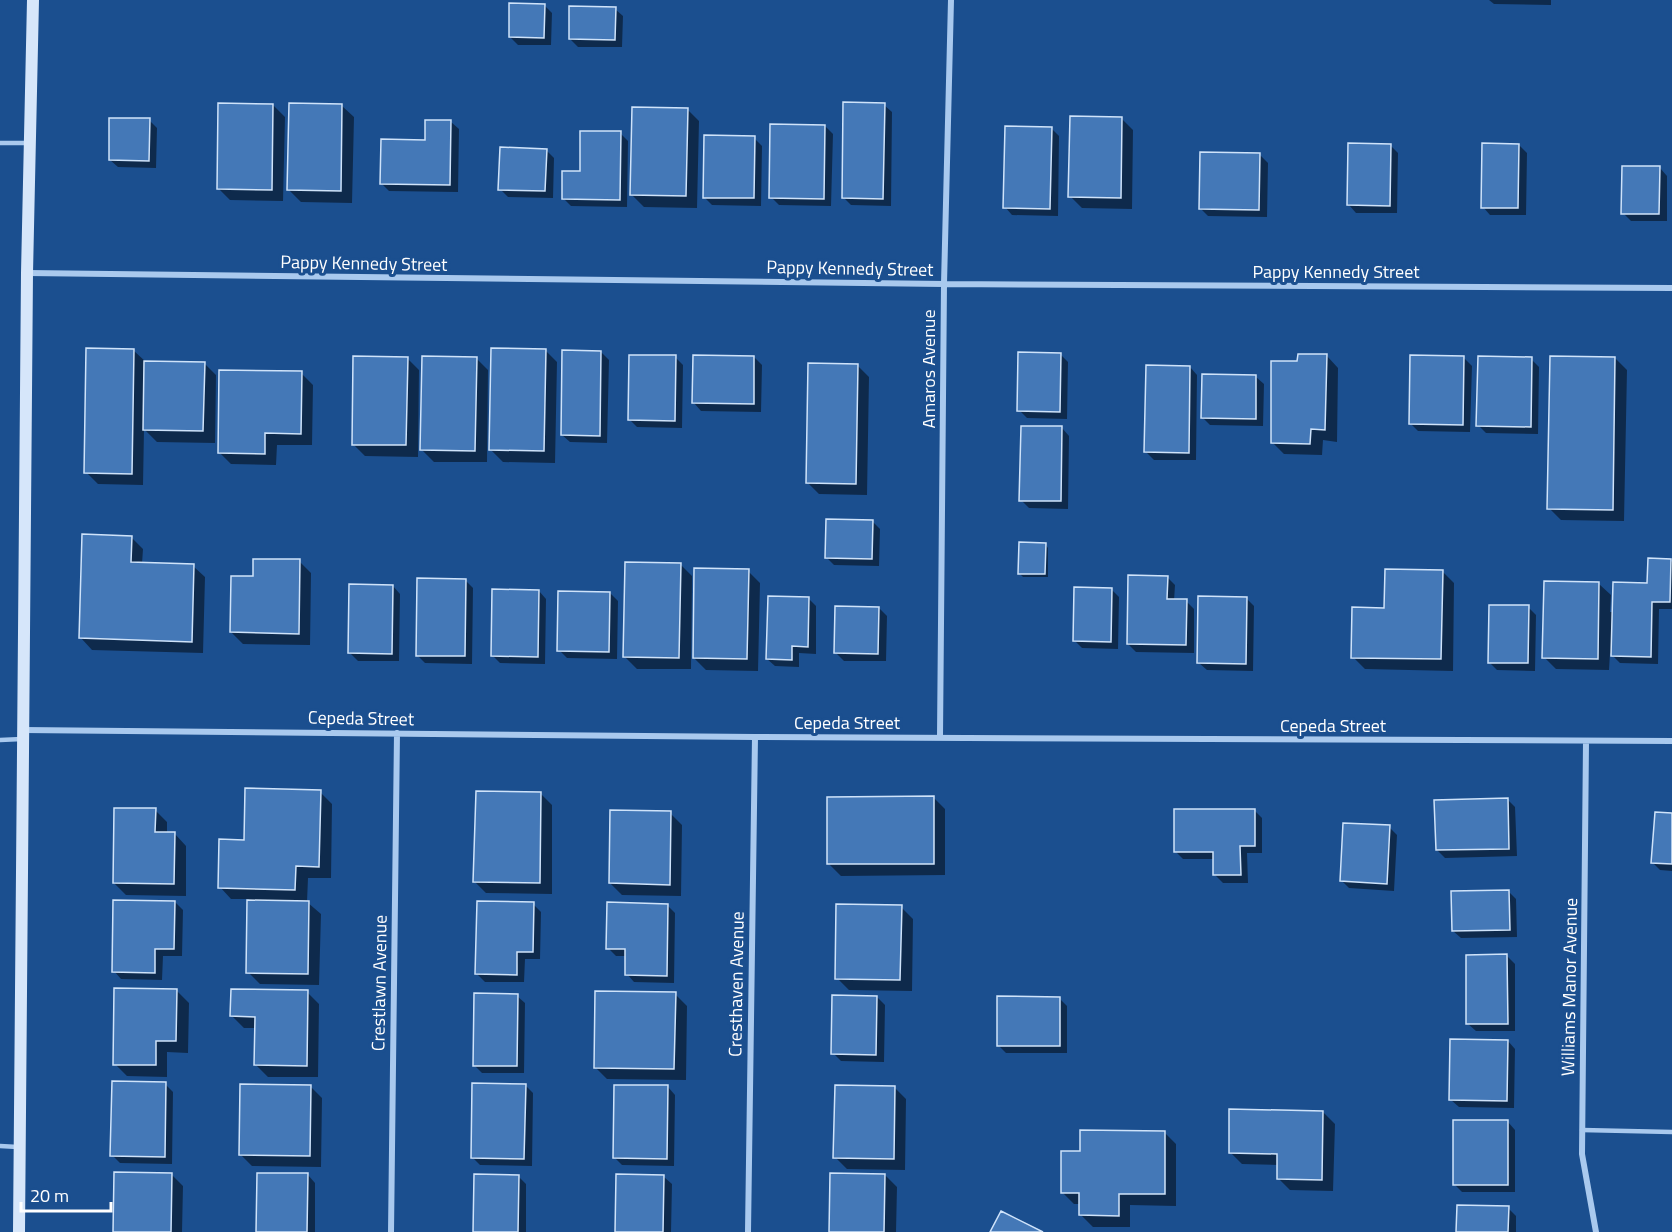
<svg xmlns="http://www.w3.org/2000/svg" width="1672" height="1232" font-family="'Titillium Web',sans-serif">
  <rect width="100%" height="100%" fill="#1b4f8f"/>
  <!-- shadow -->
  <path fill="#0007" d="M1489 0H1551V5L1494 4Z
    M544 5 552 13 551 45H518L510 37Z
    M615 9 623 16 622 47H578L570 39Z
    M273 105 285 117 283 201 230 200 218 188Z
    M884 105 892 112 891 206 851 205 843 197Z
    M342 106 354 117 352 203 301 202 289 190Z
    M687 109 699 121 697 208 644 207 632 195Z
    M1121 118 1133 130 1132 209 1082 208 1070 196Z
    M149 120 157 128 156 168 118 167 110 160Z
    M451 122 459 129 458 192 389 191 381 183 426 141Z
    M825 126 833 134 831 206 779 205 771 197Z
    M1051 128 1059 136 1058 216 1012 215 1005 207Z
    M620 133 628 141 627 207 571 206 563 198 581 172Z
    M754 138 762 146 761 206 712 205 704 197Z
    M1390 145 1398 153 1397 213H1356L1349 205Z
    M1519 145 1527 153 1526 215H1490L1483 207Z
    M546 150 554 158 553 198 508 197 500 189Z
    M1260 155 1268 163 1267 217 1208 216 1200 208Z
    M1660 168 1667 176V221H1631L1623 213Z
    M133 350 146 362 204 363 216 375 215 443 157 442 144 429 143 485 98 484 86 472Z
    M545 350 557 362 555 463 503 462 491 450Z
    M601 352 609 360 607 443 570 442 562 435Z
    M1060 354 1068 362 1067 419 1027 418 1019 410Z
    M1327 356 1338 368 1337 442 1323 440 1322 455 1284 454 1272 442 1299 362Z
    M675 357 683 365 682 428 637 427 629 419Z
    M754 357 762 365 761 412 701 411 694 403Z
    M407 358 419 370 418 457 365 456 353 444Z
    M476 358 488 370 487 462H434L422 450Z
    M1464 358 1472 366 1470 432 1418 431 1410 423Z
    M1615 358 1627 370 1624 521 1561 520 1549 508Z
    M1531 359 1539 367 1538 434 1486 433 1478 425Z
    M857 365 869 377 867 495 819 494 807 482Z
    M1190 367 1197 375 1196 460H1154L1146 452Z
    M301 373 313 385 312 445H277L276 465 231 464 219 452Z
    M1256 377 1264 384 1263 426 1210 425 1202 417Z
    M1062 428 1069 436 1068 509 1029 508 1021 500Z
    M872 521 880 529 879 566 834 565 826 557Z
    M131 537 143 549 142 564 193 566 205 577 203 653 92 650 81 638Z
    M1045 544 1048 548V577H1023L1019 573Z
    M1670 560 1672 562V609H1659L1658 664 1620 663 1610 653 1609 670 1556 669 1544 657 1599 584 1611 595 1610 612H1613L1648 584Z
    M299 561 311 573 310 645 243 644 231 632 255 578Z
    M680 564 692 576 691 669H637L625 657Z
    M748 571 760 583 758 671 706 670 694 658Z
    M1442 571 1454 583 1453 671 1365 669 1353 657 1386 609Z
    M1167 577 1175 585 1174 601H1186L1194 609V653L1136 652 1128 644Z
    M465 580 473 588 472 664 425 663 417 655Z
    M393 586 400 594 399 661H358L350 653Z
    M1111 589 1119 597 1118 649 1082 648 1074 640Z
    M539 591 546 599 545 664 500 663 492 655Z
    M610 593 618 601 617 659 567 658 559 650Z
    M808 598 816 606V654L799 653V667L775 666 767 659Z
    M1246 598 1254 606 1253 671 1207 670 1199 663Z
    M1528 607 1536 615 1535 671 1497 670 1489 662Z
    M879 608 887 616 886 661H844L836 653Z
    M320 792 332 804 331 878H308L307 902 321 914 319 985 260 984 248 972 249 899H231L220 887 245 842Z
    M540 793 552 805V894L486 893 475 882Z
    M933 797 945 809V875L841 876 829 864Z
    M1507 799 1515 807 1517 856 1445 858 1437 850Z
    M155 810 167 822V834H175L186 846V896L126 895 114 883Z
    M1254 810 1262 818V853H1247L1248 883H1223L1215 875V859H1183L1175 851Z
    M670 813 682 825 681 896 622 895 610 883Z
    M1672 815V871L1660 870 1652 862Z
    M1389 827 1397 835 1394 891 1349 888 1341 880Z
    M1508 891 1516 899 1517 937 1461 938 1453 931Z
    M175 902 183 910 182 956H163L162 980 121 979 114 971Z
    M533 904 541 912 540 959H525L524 982H485L477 974Z
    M667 905 675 913 674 983 634 982 627 974V956H616L608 948Z
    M901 907 913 919 912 991 849 990 837 978Z
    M1507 956 1515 964V1031H1476L1468 1024Z
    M177 991 189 1003 188 1053 167 1052V1077L127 1076 115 1064Z
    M307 992 319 1004 318 1077H268L256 1065V1028H244L232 1016Z
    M675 994 687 1006 686 1080 607 1079 595 1067Z
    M517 996 525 1003 524 1073H482L474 1065Z
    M877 997 885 1005 884 1062 841 1061 833 1053Z
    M1059 998 1067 1006V1053H1006L998 1045Z
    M1508 1041 1515 1049 1514 1108 1459 1107 1451 1100Z
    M165 1084 173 1092 172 1164 120 1163 112 1155Z
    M525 1085 533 1093 532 1166 480 1165 472 1157Z
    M310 1086 322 1098 321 1167 252 1166 240 1154Z
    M668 1087 675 1095 674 1166 622 1165 614 1157Z
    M894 1087 906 1099 905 1170 847 1169 835 1157Z
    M1323 1112 1335 1124 1333 1191 1290 1190 1278 1178 1279 1165 1242 1164 1230 1152Z
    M1508 1122 1515 1130V1192H1462L1454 1184Z
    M1164 1132 1176 1144V1206L1130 1205V1227H1093L1081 1215V1204H1074L1062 1192 1081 1153Z
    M171 1174 183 1186 182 1232H114Z
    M308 1175 315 1183V1232H258Z
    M885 1175 897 1187 896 1232H831Z
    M519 1177 526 1184V1232H475Z
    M664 1177 672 1184 671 1232H616Z
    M1508 1208 1516 1216V1232H1458Z"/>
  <!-- building -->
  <path fill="#4478b7" stroke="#cfe3fa" stroke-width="1.5" d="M509 3 545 4 544 38 509 37Z
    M569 6 616 7 615 40 569 39Z
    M843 102 885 103 883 199 842 198Z
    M218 103 273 104 272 190 217 189Z
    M289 103 342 104 341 191 287 190Z
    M632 107 688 108 686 196 630 195Z
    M1070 116 1122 117 1121 198 1068 197Z
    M109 118H150L149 161 109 160Z
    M425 120H451L450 185 380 184 381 139 425 140Z
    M770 124 825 125 824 199 769 198Z
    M1005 126 1052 127 1050 209 1003 208Z
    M580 131H621L620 200 562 199V171H580Z
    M704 135 755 136 754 198H703Z
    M1348 143 1391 144 1390 206 1347 205Z
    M1482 143 1519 144 1518 208H1481Z
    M500 147 547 149 545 191 498 190Z
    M1200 152 1260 153 1259 210 1199 209Z
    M1622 166H1660L1659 214H1621Z
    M86 348 134 349 132 474 84 473Z
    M491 348 546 349 544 451 489 450Z
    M562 350 601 351 600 436 561 435Z
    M1018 352 1061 353 1060 412 1017 411Z
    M1298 354H1327L1325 430 1311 429 1310 444 1271 443V361H1297Z
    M629 355H676L675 421 628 420Z
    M693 355 754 356V404L692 403Z
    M1410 355 1464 356 1463 425 1409 424Z
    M353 356 408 357 406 445H352Z
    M422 356 477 357 475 451 420 450Z
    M1478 356 1532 357 1531 427 1476 426Z
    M1550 356 1615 357 1613 510 1547 509Z
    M144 361 205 362 203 431 143 430Z
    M808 363 858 364 856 484 806 483Z
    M1146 365 1190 366 1189 453 1144 452Z
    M219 370 302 371 301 434 265 433V454L218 453Z
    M1202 374 1256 375V419L1201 418Z
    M1021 426H1062L1061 501H1019Z
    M826 519 873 520 872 559 825 558Z
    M82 534 132 536 131 562 194 564 192 642 79 638Z
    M1019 542 1046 543 1045 574H1018Z
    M1648 558 1671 559 1670 602H1652L1651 657 1611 656 1613 582 1647 583Z
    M253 559H300L299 634 230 632 231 576H253Z
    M625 562 681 563 679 658 623 657Z
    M694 568 749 569 747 659 693 658Z
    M1385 569 1443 570 1441 659 1351 658 1352 607 1384 608Z
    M1128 575 1168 576 1167 599H1187L1186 645 1127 644Z
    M417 578 466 579 465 656H416Z
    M1544 581 1599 582 1598 659 1542 658Z
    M349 584 393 585 392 654 348 653Z
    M1074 587 1112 588 1111 642 1073 641Z
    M492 589 539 590 538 657 491 656Z
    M558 591 610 592 609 652 557 651Z
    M768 596 809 597 808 647 792 646V660L766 659Z
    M1198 596 1247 597 1246 664 1197 663Z
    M1489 605H1529L1528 663H1488Z
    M835 606 879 607 878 654 834 653Z
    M245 788 321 790 319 867 296 866 295 890 218 888 219 839 244 840Z
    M476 791 541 792 540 883 473 882Z
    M934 796V864H827V797Z
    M1508 798 1509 849 1436 850 1434 800Z
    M114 808H156L155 832H175L174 884 113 883Z
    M1174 809H1255V846H1240L1241 875H1213V852H1174Z
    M610 810 671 811 670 885 609 883Z
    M1655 812 1672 813V864L1651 863Z
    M1343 823 1390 825 1387 884 1340 881Z
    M1509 890 1510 930 1452 931 1451 891Z
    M113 900 175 901 174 949H155V973L112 972Z
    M247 900 309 901 308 974 246 973Z
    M477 901 534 902 533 952H517V975L475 974Z
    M607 902 668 904 667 976 625 975V949H606Z
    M836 904 902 905 900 980 835 979Z
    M1507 954 1508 1024H1466V955Z
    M114 988 177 989 176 1041H156V1065H113Z
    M231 989 308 990 307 1066 254 1065 255 1017 230 1016Z
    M595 991 676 992 674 1069 594 1068Z
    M474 993 518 994 517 1066H473Z
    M832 995 877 996 876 1055 831 1054Z
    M997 996 1060 997V1046H997Z
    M1450 1039 1508 1040 1507 1101 1449 1100Z
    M112 1081 166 1082 165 1157 110 1156Z
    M472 1083 526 1084 524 1159 471 1158Z
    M240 1084 311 1085 310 1156 239 1155Z
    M614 1085H668L667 1159 613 1158Z
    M835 1085 895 1086 894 1159 833 1158Z
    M1229 1109 1323 1111 1322 1180 1277 1179V1154L1229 1153Z
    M1453 1120H1508V1185H1453Z
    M1080 1130 1165 1131V1194H1119V1216L1079 1215V1193H1061V1151H1080Z
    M114 1172 172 1173 171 1232H113Z
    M257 1173H308L307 1232H256Z
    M830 1173 885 1174 884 1232H829Z
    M474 1174 519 1175 518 1232H473Z
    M616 1174 664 1175 663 1232H615Z
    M1457 1205 1509 1206 1508 1232H1456Z
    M1001 1211 1043 1232H990Z"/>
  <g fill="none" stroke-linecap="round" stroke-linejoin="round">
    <!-- lane -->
    <path stroke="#a9c9ee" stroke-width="4.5" d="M0 143H30
      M0 740 22 739
      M1582 1130 1672 1132
      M0 1146 18 1147"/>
    <!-- street -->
    <path stroke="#a9c9ee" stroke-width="6" d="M27 273 944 284 1672 288
      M23 730 755 737 1672 741
      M940 737 944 284 951 0
      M1586 742 1582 1154 1596 1232
      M391 1232 397 733
      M748 1232 755 737"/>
    <!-- secondary -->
    <path stroke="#d6e6fa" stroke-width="12" d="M19 1232 27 273 33 0"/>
  </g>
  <g text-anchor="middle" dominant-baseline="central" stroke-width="6" stroke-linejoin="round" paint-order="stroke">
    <!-- street labels -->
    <g font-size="18" fill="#fff" stroke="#1b4f8f">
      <text transform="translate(364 263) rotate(1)">Pappy Kennedy Street</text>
      <text transform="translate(850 268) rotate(1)">Pappy Kennedy Street</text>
      <text x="1336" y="271">Pappy Kennedy Street</text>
      <text transform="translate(928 369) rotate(-90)">Amaros Avenue</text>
      <text transform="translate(361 718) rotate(1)">Cepeda Street</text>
      <text x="847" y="722">Cepeda Street</text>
      <text x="1333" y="725">Cepeda Street</text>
      <text transform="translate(379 983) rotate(-89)">Crestlawn Avenue</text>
      <text transform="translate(736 984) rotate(-89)">Cresthaven Avenue</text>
      <text transform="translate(1569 987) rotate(-89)">Williams Manor Avenue</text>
    </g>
  </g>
  <!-- scale -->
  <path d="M21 1202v9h90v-9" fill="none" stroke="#ffffff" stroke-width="3"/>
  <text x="30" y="1202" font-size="18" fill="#ffffff" stroke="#1b4f8f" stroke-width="4.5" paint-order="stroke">20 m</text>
</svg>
